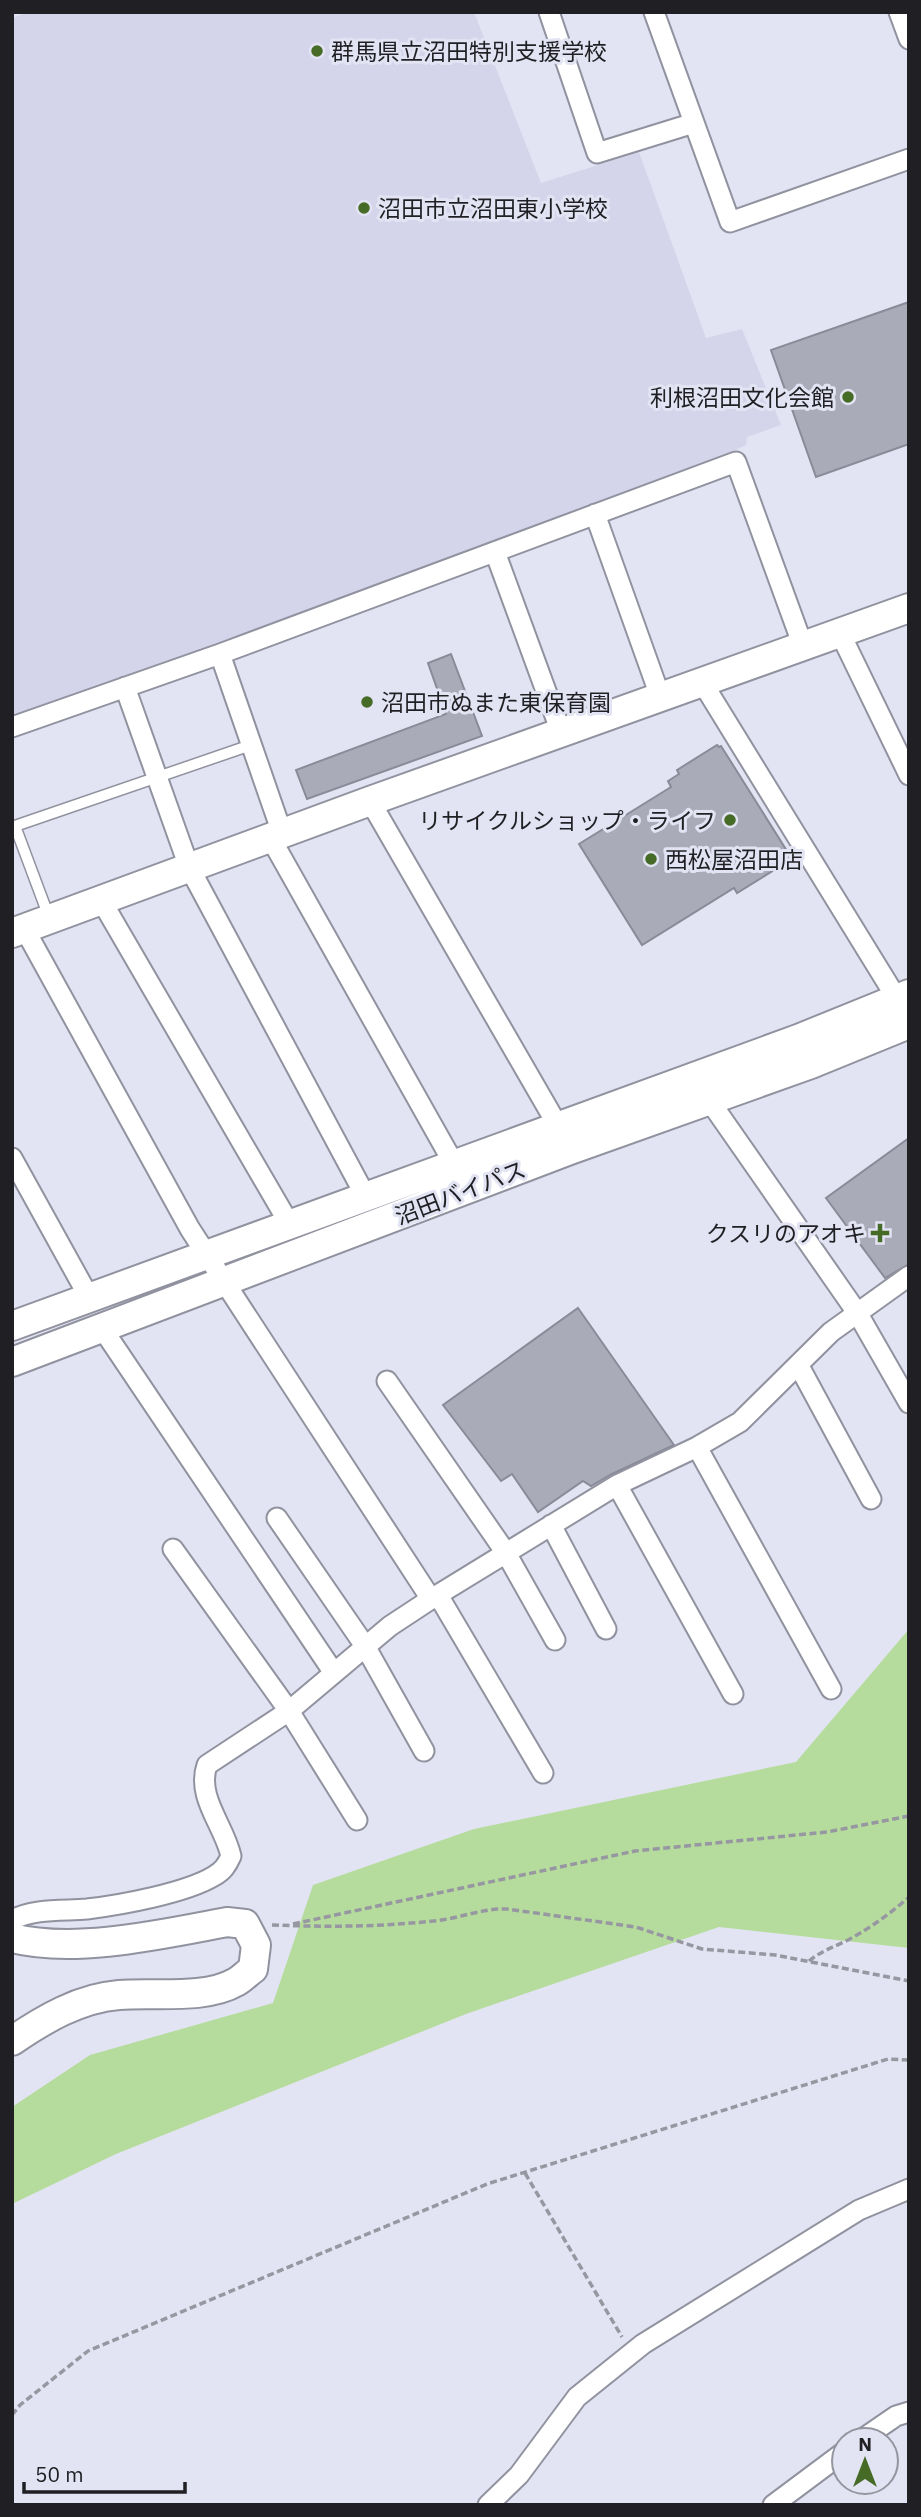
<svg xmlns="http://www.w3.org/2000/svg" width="921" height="2517" font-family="'IBM Plex Sans','Noto Sans JP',sans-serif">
  <rect width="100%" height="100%" fill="#e3e4f3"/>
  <!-- built -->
  <path fill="#d4d5ea" d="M29 12H474L541 183 639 152 706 338 742 329 781 425 747 437 746 445 711 461 318 609 12 717V18Z"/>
  <!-- green -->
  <path fill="#b5dc9c" d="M909 1629V1948L719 1927 466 2014 116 2154 12 2204V2107L90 2055 273 2003 313 1885 474 1829 796 1762Z"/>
  <!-- building -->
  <path fill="#aaabb8" stroke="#8a8b98" stroke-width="2" d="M909 302V444L816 477 771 350Z
    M451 654 482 736 307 799 296 770 446 714 428 663Z
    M717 745 719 747 721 746 792 859 737 893 734 888 642 945 579 844 671 787 668 781 679 774 677 770Z
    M909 1138V1264L885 1278 826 1198Z
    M578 1308 674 1445 612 1474 591 1486 583 1481 538 1512 512 1474 501 1481 443 1405Z"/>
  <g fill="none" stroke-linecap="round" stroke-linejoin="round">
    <!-- lane casing -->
    <g stroke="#91929f" stroke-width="13">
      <path id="lane" d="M15 826 49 917
        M12 827 251 745"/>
    </g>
    <!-- street casing -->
    <g stroke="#91929f" stroke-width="23">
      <path id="street" d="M549 12 597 153 694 123
        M654 12 730 222 909 159
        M899 12 909 39
        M595 514 660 696
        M495 552 561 732
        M840 633 909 775
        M220 654 282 833
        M702 682 902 1007
        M125 687 189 867 366 1197
        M12 727 220 654 736 462 803 646
        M370 801 558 1126
        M270 837 454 1164
        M101 900 290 1225
        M24 928 190 1229 431 1599
        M709 1100 858 1314 909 1403
        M12 1158 90 1299
        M102 1328 334 1673
        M799 1366 871 1499
        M387 1381 506 1553 555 1640
        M697 1447 831 1689
        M617 1485 733 1694
        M277 1518 365 1646 424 1751
        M551 1525 606 1629
        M173 1549 289 1711 357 1820
        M438 1595 543 1773
        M12 1920C34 1908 64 1911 87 1909 121 1905 186 1893 214 1876 223 1871 227 1865 231 1856 224 1825 196 1797 207 1765L289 1711 390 1626 431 1599 617 1485 697 1447 740 1422 831 1332 909 1276
        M861 2440 896 2416 909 2412
        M488 2505 519 2475 577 2397 643 2344 859 2210 909 2189
        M773 2505 844 2452"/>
    </g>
    <!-- secondary casing -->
    <g stroke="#91929f" stroke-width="32">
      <path id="secondary" d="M12 933 370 801 909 608
        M12 1326 798 1039 909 994
        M12 1362 570 1150 811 1064 909 1024
        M12 1938C75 1954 163 1934 227 1922L245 1924 256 1945 253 1969C247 1973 242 1979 236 1982 205 2000 154 1992 119 1995 80 1998 44 2019 12 2041"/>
    </g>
    <!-- path -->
    <path stroke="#9797a2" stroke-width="3.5" stroke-dasharray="7 3.5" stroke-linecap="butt" d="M293 1924 635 1851 827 1832 909 1816
      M272 1925C325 1927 379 1927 433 1921 458 1919 482 1908 507 1909L636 1927 702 1949 775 1955 909 1981
      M809 1961C821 1951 834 1947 848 1940 870 1928 890 1914 909 1897
      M525 2173 622 2337
      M12 2415 20 2405 88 2351 487 2184 888 2059 909 2060"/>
    <!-- lane -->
    <use href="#lane" stroke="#fff" stroke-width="10"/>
    <!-- street -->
    <use href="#street" stroke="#fff" stroke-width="19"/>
    <!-- secondary -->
    <use href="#secondary" stroke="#fff" stroke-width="28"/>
  </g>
  <!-- markers -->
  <g fill="#456b26" stroke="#e3e4f3" stroke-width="2.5">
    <circle cx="317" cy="51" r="7"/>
    <circle cx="364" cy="208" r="7"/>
    <circle cx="848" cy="397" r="7"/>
    <circle cx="367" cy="702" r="7"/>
    <circle cx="730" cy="820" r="7"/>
    <circle cx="651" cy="859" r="7"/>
    <path d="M876.5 1222.5h7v7h7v7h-7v7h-7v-7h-7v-7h7z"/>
  </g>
  <g text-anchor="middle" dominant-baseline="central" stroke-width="6" stroke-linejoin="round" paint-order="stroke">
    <!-- poi labels -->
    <g font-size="23" fill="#1f1f24" stroke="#e3e4f3" text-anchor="start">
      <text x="331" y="51">群馬県立沼田特別支援学校</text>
      <text x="378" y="208">沼田市立沼田東小学校</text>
      <text x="834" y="397" text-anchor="end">利根沼田文化会館</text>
      <text x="381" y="702">沼田市ぬまた東保育園</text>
      <text x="716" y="820" text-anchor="end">リサイクルショップ・ライフ</text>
      <text x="665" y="859">西松屋沼田店</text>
      <text x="866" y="1233" text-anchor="end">クスリのアオキ</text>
    </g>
    <!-- street labels -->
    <g font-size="23" fill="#1f1f24" stroke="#e3e4f3">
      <text transform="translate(460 1192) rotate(-21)">沼田バイパス</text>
    </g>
  </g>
  <!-- border -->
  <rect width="921" height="2517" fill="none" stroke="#1f1f24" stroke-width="28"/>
  <!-- north arrow -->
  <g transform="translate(865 2461)"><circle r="33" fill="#e3e4f3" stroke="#9595a0" stroke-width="2"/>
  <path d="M0-5L12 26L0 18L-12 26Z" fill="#456b26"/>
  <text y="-10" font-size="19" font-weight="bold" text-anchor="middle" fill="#1f1f24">N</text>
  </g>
  <!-- scale -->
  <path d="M24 2482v10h161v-10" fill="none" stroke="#1f1f24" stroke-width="3.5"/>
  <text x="35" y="2482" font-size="21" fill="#1f1f24" stroke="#e3e4f3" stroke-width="5" paint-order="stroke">50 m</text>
</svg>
